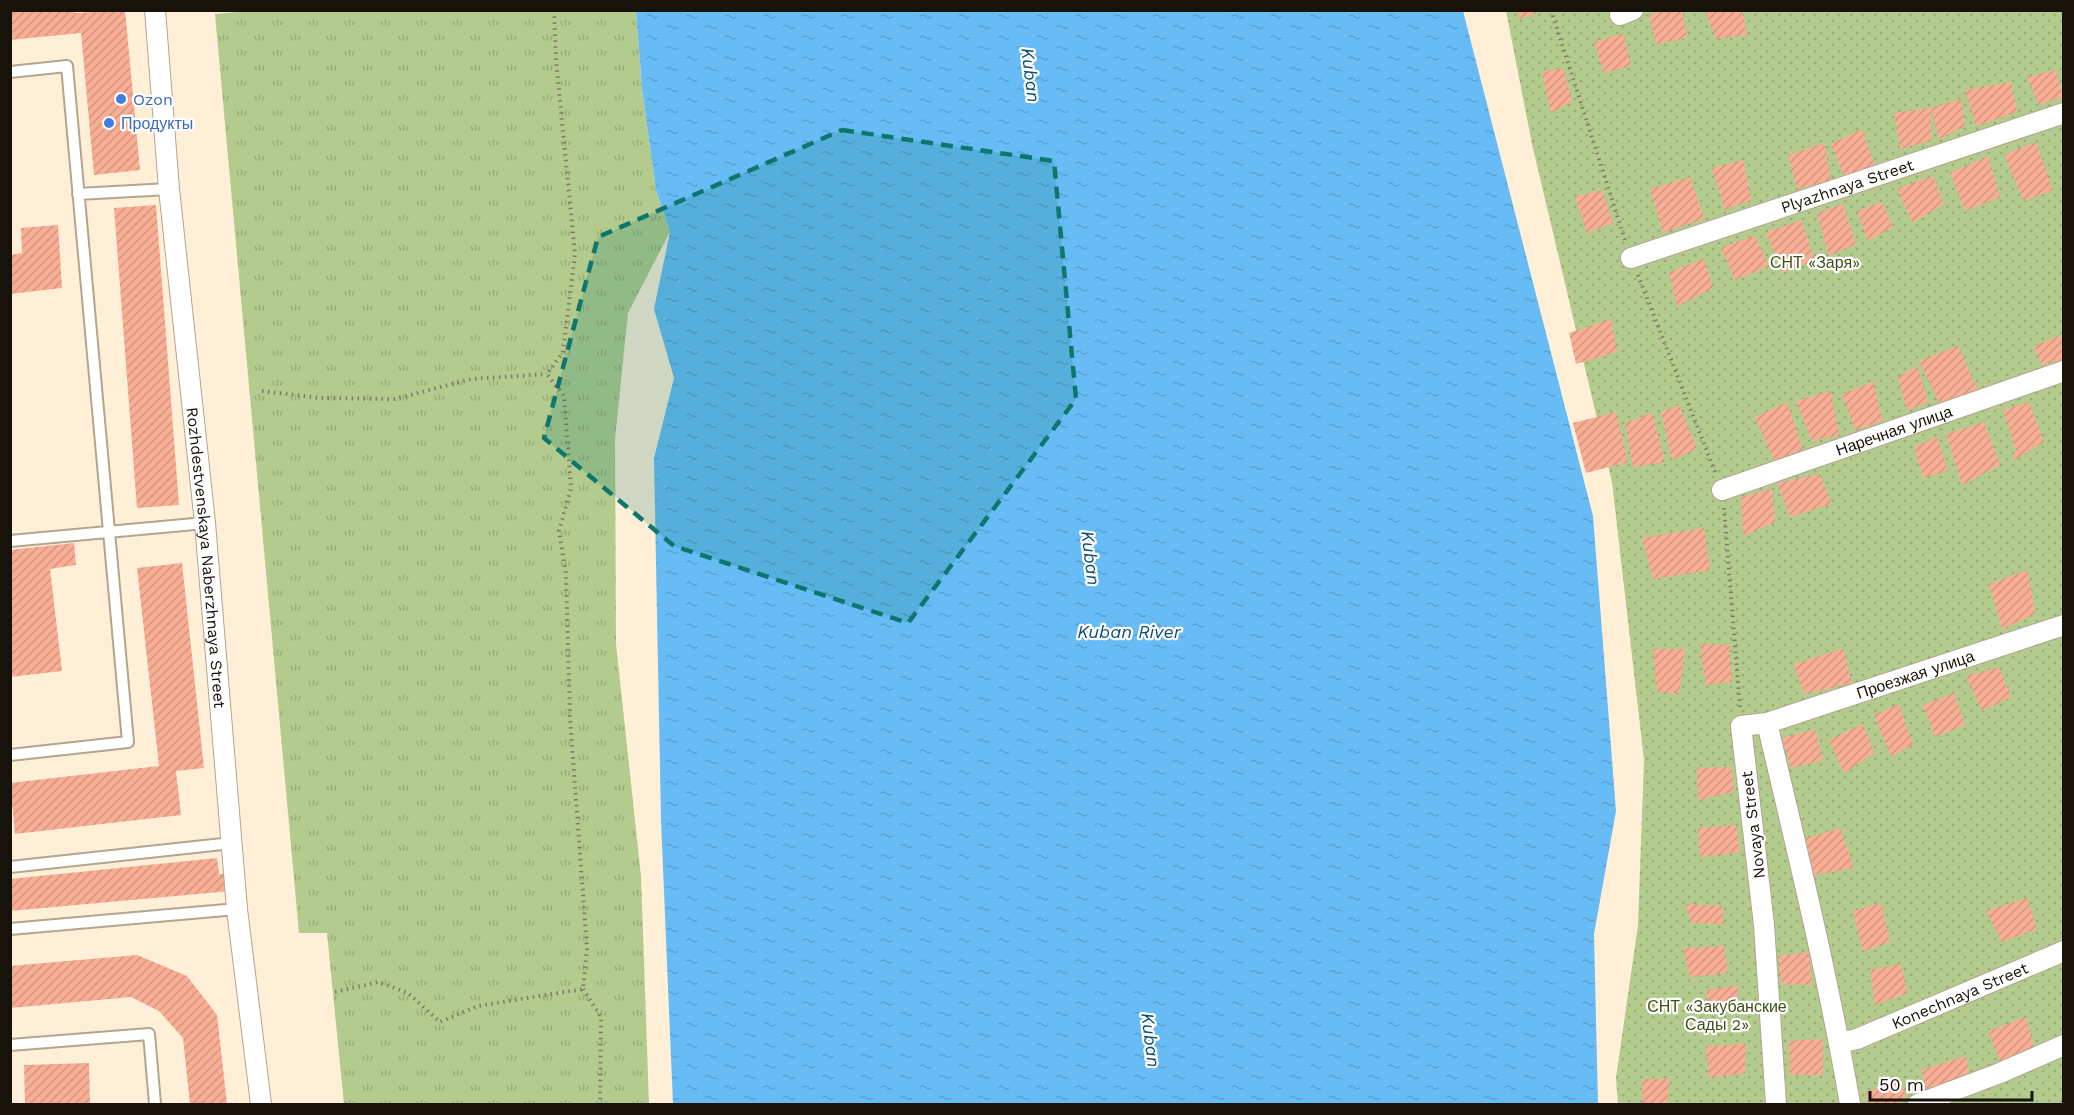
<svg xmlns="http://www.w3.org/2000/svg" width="2074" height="1115" font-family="'Work Sans',sans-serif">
  <defs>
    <pattern id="grass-tufts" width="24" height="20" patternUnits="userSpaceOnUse" patternTransform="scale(1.5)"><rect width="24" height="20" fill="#b3cb8d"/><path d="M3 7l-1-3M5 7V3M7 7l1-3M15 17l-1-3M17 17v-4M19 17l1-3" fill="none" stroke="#99ad78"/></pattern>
    <pattern id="garden-dots" width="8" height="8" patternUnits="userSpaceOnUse" patternTransform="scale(1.5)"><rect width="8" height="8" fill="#b3cb8d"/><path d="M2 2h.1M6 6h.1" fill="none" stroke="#99ad78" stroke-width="1.8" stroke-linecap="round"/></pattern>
    <pattern id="water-ripples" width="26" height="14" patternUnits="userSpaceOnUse" patternTransform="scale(1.5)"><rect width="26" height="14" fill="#68bcf6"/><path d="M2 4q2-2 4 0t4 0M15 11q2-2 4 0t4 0" fill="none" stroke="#59a1d2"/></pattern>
    <pattern id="building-hatch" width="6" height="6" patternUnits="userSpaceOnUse" patternTransform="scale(1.5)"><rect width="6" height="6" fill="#f8ae95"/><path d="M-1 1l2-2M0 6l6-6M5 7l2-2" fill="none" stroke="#d4957f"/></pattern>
  </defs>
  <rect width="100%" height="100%" fill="#ffefd7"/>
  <!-- grass -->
  <path fill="url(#grass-tufts)" d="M258 10 636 11 642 89 656 190 670 232 628 313 615 439 616 644 641 876 649 1104H344L327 933H299L215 14Z"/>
  <!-- garden -->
  <path fill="url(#garden-dots)" d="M1506 11H2063V1104H1618L1616 1078 1638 925 1644 760 1612 482 1532 144Z"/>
  <!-- water -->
  <path fill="url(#water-ripples)" d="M636 11H1463L1593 516 1616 811 1594 934 1598 1104H673L661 821 654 458 674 378 654 309 670 232 656 190 642 89Z"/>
  <!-- building -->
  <path fill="url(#building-hatch)" d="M10 10H75V13L125 10 140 170 94 175 81 33 10 40Z
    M1517 10H1542V11L1520 19Z
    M1666 10H1682L1687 38 1656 44 1649 15Z
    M1705 10H1742L1747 35 1716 39Z
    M1623 33 1631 66 1604 73 1594 42Z
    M1563 68 1572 101 1551 113 1542 72Z
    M2056 70 2063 97 2039 105 2027 77Z
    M2011 82 2017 112 1976 126 1965 90Z
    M1961 99 1965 126 1939 139 1931 108Z
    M1931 108V141L1900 149 1894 113Z
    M1862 129 1875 166 1844 176 1831 144Z
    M2036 142 2053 190 2024 201 2004 155Z
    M1824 143 1831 180 1797 189 1788 155Z
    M1988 156 2000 197 1965 211 1950 173Z
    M1743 160 1751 200 1725 210 1712 168Z
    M1933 176 1944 204 1912 223 1897 188Z
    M1690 177 1704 219 1663 232 1650 189Z
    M1602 190 1613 223 1587 233 1575 197Z
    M1882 202 1893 227 1868 241 1857 211Z
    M1843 204 1856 244 1829 256 1817 213Z
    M156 205 179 505 137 508 114 208Z
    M1801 220 1815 261 1782 273 1766 232Z
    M58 225 62 288 10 294V255L22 253 21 228Z
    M1755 236 1769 266 1735 280 1721 247Z
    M1704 259 1713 288 1677 306 1669 272Z
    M1611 319 1617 352 1576 364 1569 333Z
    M2061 335 2064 359 2042 365 2034 346Z
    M1958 346 1978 391 1940 404 1919 361Z
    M1917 366 1928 402 1907 410 1898 377Z
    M1873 382 1883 421 1855 430 1842 394Z
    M1831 391 1839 435 1812 441 1796 401Z
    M1787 402 1803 450 1774 460 1755 417Z
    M2029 402 2044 442 2011 462 2016 451 2003 410Z
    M1679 405 1697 449 1672 460 1661 412Z
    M1616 412 1628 462 1586 473 1573 423Z
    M1652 413 1665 462 1633 467 1625 423Z
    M1984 422 2000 465 1962 485 1946 434Z
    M1937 437 1948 471 1923 478 1914 447Z
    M1820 474 1831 504 1790 517 1777 483Z
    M1772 489 1775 522 1743 536 1741 497Z
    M1704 528 1710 570 1653 579 1642 538Z
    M74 543 76 565 50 569 62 671 10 677V550Z
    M182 563 204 768 176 771 181 815 15 834 10 783 159 766 137 568Z
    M2028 570 2035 614 2002 629 1989 584Z
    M1700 644 1729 645 1732 682 1706 685Z
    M1843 648 1852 683 1805 694 1793 665Z
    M1653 649H1685L1679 693 1657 692Z
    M1999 667 2011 697 1982 711 1966 676Z
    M1954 693 1965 725 1935 737 1923 705Z
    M1899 704 1913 745 1891 756 1874 715Z
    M1863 724 1874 753 1844 773 1829 740Z
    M1815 729 1823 760 1791 768 1782 738Z
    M1731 767 1734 792 1698 800 1697 768Z
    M1736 825 1740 852 1700 857 1698 828Z
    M1840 828 1854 868 1813 875 1804 839Z
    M217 858 219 874H230L231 891 10 911V879Z
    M2027 898 2037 929 2002 942 1986 911Z
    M1881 903 1890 942 1863 951 1853 911Z
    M1685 904 1722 906 1724 924 1692 923Z
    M1724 946 1728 973 1690 977 1683 948Z
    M1809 952 1812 985 1782 984 1778 956Z
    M137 955 187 976 217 1015 227 1104H190L183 1038 159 1011 131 997 10 1008V966Z
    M1901 964 1907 993 1875 1005 1870 970Z
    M1738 986 1739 1006 1709 1010 1706 990Z
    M2026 1017 2034 1048 2000 1061 1988 1031Z
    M1823 1039V1075H1790L1789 1041Z
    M1746 1044 1745 1073 1709 1078 1706 1046Z
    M1966 1056 1970 1078 1928 1093 1921 1070Z
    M89 1063 90 1104H25L24 1065Z
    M1642 1079H1670L1667 1104H1642Z
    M1900 1080 1907 1100 1896 1104H1869L1865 1093Z"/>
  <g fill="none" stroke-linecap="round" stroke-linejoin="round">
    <!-- lane casing -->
    <g stroke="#b3a58e" stroke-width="14">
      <path id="lane" d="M10 72 67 66 128 742 10 755
        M78 194 169 189
        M10 541 205 523
        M10 867 232 843
        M10 929 237 909
        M10 1045 149 1034 155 1104"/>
    </g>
    <!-- street casing -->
    <g stroke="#b3a58e" stroke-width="22">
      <g id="street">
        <path id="s1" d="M155 10 169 189 205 523 237 909 261 1104"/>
        <path d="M1620 15 1633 10"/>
        <path id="s2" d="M1631 258 2064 113"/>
        <path id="s3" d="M1722 490 2064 371"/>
        <path d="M1767 723C1797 850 1828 976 1850 1104"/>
        <path id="s4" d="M1839 1043 1857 1039 2064 951"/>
        <path id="s5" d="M1776 1104 1764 925 1741 726 1767 723 2064 625"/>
        <path d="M1918 1104 2000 1073 2064 1045"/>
      </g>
    </g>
    <!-- path -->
    <path stroke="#837969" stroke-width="4" stroke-dasharray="1.5 4.5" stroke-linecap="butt" d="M1551 10 1625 240
      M1638 275 1715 472
      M262 391 320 398 395 399 471 379 547 374
      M1724 508 1740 707
      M583 989 601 1017 600 1104
      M335 992 378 982 408 993 440 1022 478 1006 583 989 587 949 570 718 566 574 559 531 571 488 564 396 547 374 563 352 575 254 556 60 554 10"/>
    <!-- lane -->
    <use href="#lane" stroke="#fff" stroke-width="10"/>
    <!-- street -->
    <use href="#street" stroke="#fff" stroke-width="20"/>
  </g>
  <!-- marked area -->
  <path fill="#0f766e" fill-opacity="0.2" stroke="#0f766e" stroke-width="4.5" stroke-dasharray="12 8" stroke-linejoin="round" d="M842 130 1054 161 1076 399 908 623 674 546 544 438 598 237Z"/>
  <!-- markers -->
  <g fill="#3f7fe0" stroke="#fff" stroke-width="2">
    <circle cx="121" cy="99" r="6"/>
    <circle cx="109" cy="123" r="6"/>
  </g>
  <g text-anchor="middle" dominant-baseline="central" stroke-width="4.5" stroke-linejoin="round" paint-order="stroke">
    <!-- shop labels -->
    <g font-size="16" fill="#366cbe" stroke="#fff" text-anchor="start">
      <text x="133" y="99">Ozon</text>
      <text x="121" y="123">Продукты</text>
    </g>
    <!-- street labels -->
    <g font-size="16" fill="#18130a" stroke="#fff">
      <text stroke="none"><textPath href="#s2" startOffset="228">Plyazhnaya Street</textPath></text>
      <text stroke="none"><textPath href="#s3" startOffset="182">Наречная улица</textPath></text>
      <text stroke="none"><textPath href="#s1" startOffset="550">Rozhdestvenskaya Naberzhnaya Street</textPath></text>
      <text stroke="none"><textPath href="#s5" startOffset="562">Проезжая улица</textPath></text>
      <text transform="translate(1753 825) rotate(-97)">Novaya Street</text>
      <text stroke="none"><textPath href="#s4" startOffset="130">Konechnaya Street</textPath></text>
    </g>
    <!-- park labels -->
    <g font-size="16" fill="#3d5114" stroke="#fff">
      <text x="1815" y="262">СНТ «Заря»</text>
      <text x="1717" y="1006">СНТ «Закубанские<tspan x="1717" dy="18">Сады 2»</tspan></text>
    </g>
    <!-- water labels -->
    <g font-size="18" font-style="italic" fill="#0a4d73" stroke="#fff">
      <text transform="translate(1031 75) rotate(83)">Kuban</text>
      <text transform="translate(1091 558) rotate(83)">Kuban</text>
      <text x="1129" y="631">Kuban River</text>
      <text transform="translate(1151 1040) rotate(83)">Kuban</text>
    </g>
  </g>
  <!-- border -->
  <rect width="2074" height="1115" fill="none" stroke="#18130a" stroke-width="24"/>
  <!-- scale -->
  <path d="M1870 1091v9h162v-9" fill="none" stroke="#18130a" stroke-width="3"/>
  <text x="1879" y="1091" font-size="18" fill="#18130a" stroke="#ffffff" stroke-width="4.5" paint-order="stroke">50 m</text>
</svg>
